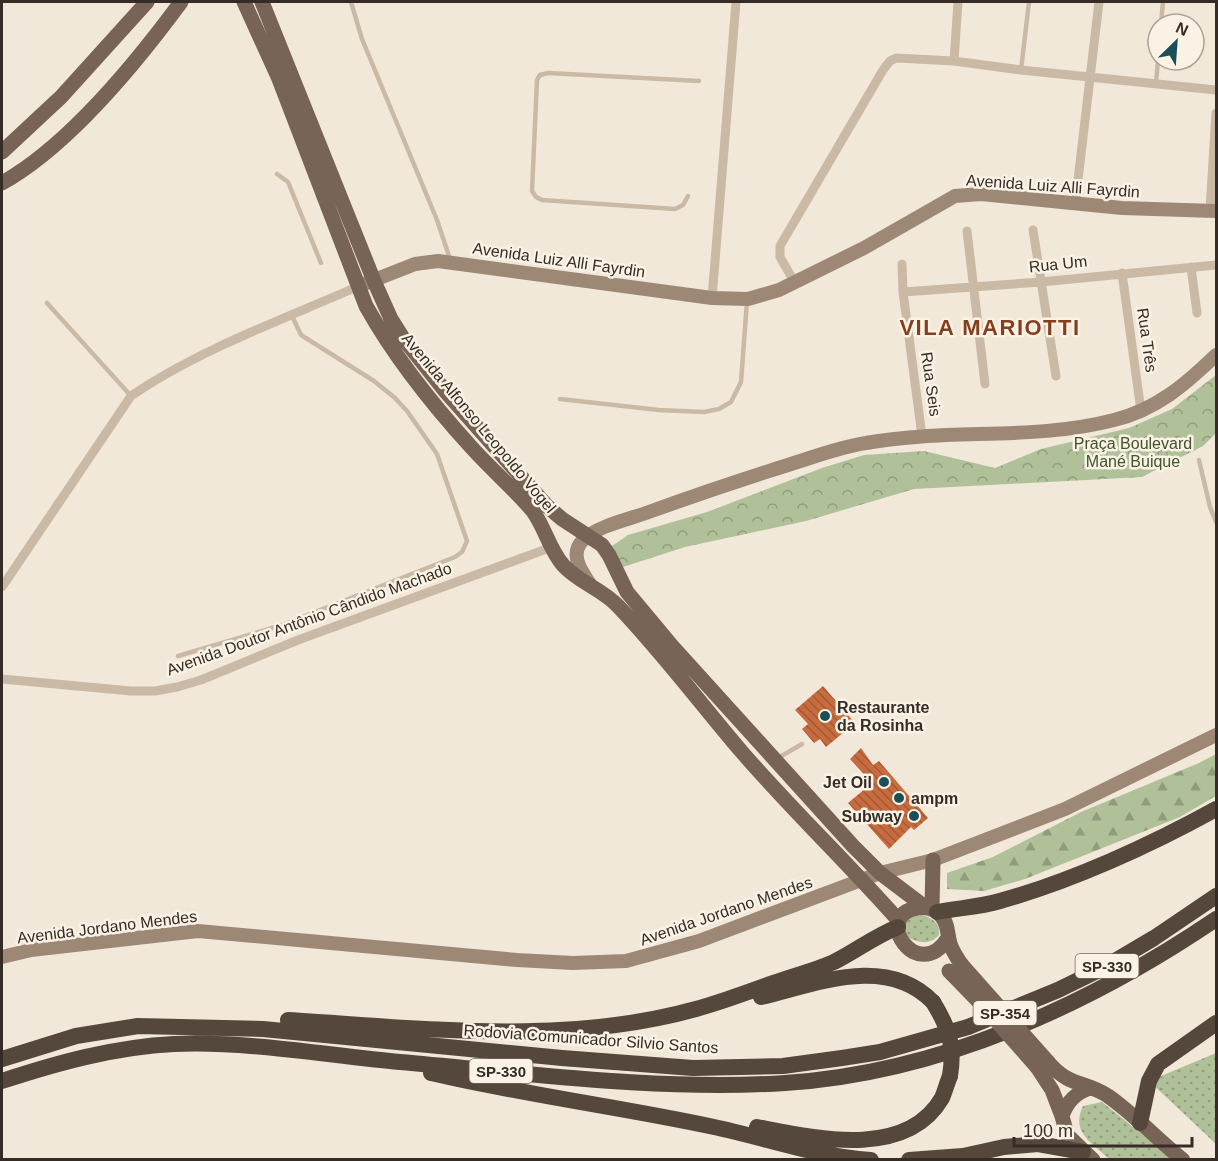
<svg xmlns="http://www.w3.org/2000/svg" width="1218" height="1161" font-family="Arial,sans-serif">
  <defs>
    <pattern id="grass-dots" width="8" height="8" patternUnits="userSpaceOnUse" patternTransform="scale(1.5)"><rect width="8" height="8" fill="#b0c199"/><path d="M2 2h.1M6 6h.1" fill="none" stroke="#909d7d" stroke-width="1.8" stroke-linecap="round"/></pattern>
    <pattern id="forest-firs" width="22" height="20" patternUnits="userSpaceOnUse" patternTransform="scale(1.5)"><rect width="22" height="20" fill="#b0c199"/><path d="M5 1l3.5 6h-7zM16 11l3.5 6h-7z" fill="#909d7d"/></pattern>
    <pattern id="park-crowns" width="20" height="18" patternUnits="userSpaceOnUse" patternTransform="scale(1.5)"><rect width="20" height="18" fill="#b0c199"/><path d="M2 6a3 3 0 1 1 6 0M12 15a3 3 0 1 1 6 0" fill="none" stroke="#909d7d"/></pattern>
    <pattern id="building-back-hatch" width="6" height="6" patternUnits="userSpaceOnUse" patternTransform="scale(1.5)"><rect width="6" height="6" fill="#c86c40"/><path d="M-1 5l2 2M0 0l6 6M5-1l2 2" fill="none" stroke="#a35935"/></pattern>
  </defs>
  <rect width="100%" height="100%" fill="#f2e8d9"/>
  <!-- grass -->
  <path fill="url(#grass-dots)" d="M920 914C931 918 941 922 939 935 930 946 917 943 906 936L904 919Z
    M1216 1053V1144L1149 1081Z
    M1102 1102 1173 1159H1109C1093 1143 1070 1133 1083 1106Z"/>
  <!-- forest -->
  <path fill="url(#forest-firs)" d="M1216 754V796L1180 817 1025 879 984 891 947 889V873L993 857 1081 812 1199 763Z"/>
  <!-- park -->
  <path fill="url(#park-crowns)" d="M1216 375V433L1203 446 1142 477 914 489 806 521 685 547 623 567 610 558 609 548 628 535 707 512 822 468 864 455 924 451 995 468 1041 449 1129 428 1172 409Z"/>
  <!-- building -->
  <path fill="url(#building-back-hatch)" d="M823 686 855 723 826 747 820 739 814 743 802 729 808 724 795 710Z
    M861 748 873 765 879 761 928 818 914 830 911 827 889 849 848 803 872 783 850 759Z"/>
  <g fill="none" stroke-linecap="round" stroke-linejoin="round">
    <!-- lane -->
    <path stroke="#cab9a5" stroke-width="4.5" d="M351 2 362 39 437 220 450 259
      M1161 24 1163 2
      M1021 70 1029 2
      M1156 83 1158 60
      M277 174 288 182 321 263
      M688 196 683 205 675 209 542 200 536 197 532 191 537 80 540 75 548 73 699 81
      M47 303 131 396
      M560 399 659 410 704 412 719 409 731 402 741 382 747 301
      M1199 460 1210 507 1216 522
      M178 656 282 625 455 557 462 552 467 541 437 454 407 411 395 398 374 381 301 335 292 316
      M778 758 802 744"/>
    <!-- street -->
    <path stroke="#cab9a5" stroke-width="9" d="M954 61 958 2
      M1075 205 1099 2
      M1210 210 1216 113
      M1033 230 1056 376
      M967 231 985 384
      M902 264 903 292 922 436
      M1191 267 1197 313
      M1122 273 1141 411
      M795 283 780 257V246L883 70 890 61 896 58 954 61 1021 70 1216 90
      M903 292 1041 282 1216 265
      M712 298 736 2
      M2 587 131 396C198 350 284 319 359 286
      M2 679 131 691H155L177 687 201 680 298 640 552 547"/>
    <!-- secondary -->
    <path stroke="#9d8876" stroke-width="14" d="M359 286 415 264 438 261 712 298 748 299 779 290 864 248 955 196 981 194 1122 208 1216 211
      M590 584C581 571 569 554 583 540 595 527 629 519 646 513 693 496 740 480 788 465 814 457 839 447 866 443 948 428 1034 441 1114 420 1156 410 1186 384 1216 355
      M2 957 31 950 198 931 517 960 573 963 626 961 699 941 880 873 933 860 1065 809 1216 735"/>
    <!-- primary -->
    <path stroke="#786457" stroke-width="15" d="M244 2 279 79 366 306C395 358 432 404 472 448 491 469 513 488 532 510 545 527 549 549 563 565 578 582 602 589 618 606 662 652 700 703 741 751 792 810 848 863 899 921
      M262 2 374 281 391 319 403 338 446 392 547 506 562 519 602 545 609 555 627 592 672 646 853 846 880 873 925 907
      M2 152 61 97 147 2
      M2 183C68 146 136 63 181 2
      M932 909 933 860
      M948 938C918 985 871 916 917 908 927 906 936 909 942 917 948 924 947 931 949 939 950 948 956 956 961 964
      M1048 1062C1069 1087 1085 1081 1108 1096 1135 1115 1157 1139 1183 1160
      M1037 1067 1052 1090 1062 1116 1067 1135 1093 1160
      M1062 1116C1067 1102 1075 1093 1090 1088"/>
    <!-- highway -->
    <path stroke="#56473d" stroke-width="16" d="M937 912C958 908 980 907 1000 901 1072 881 1151 845 1216 809
      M761 997C816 984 886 954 933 1002
      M288 1020C424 1028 563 1046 696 1009 722 1002 748 992 773 983 793 976 815 970 834 962 856 951 875 936 898 927
      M2 1059 76 1036 138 1026 263 1029 562 1058 693 1068 783 1066 842 1058 880 1052 968 1027 1058 990 1105 967 1154 938 1216 896
      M431 1073C525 1095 621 1107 714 1127 767 1138 817 1157 871 1160
      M2 1081C57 1063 114 1047 174 1044 250 1041 325 1055 400 1062 526 1073 659 1091 785 1083 940 1073 1089 1005 1216 919
      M1140 1123 1149 1081 1158 1064 1216 1023
      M757 1127C814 1138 906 1160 942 1098 945 1091 947 1083 950 1076
      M909 1160 963 1156 1004 1147 1038 1144 1083 1152"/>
    <!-- primary-bridge -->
    <path stroke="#786457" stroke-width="15" d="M961 964 1048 1062
      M949 971 985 1008 1037 1067"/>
    <!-- highway-bridge -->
    <path stroke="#56473d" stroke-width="16" d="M933 1002C949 1028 955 1045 950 1076"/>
  </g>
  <!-- markers -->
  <g fill="#1b4f57" stroke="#f9f2e5" stroke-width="2">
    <circle cx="825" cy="716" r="6"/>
    <circle cx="884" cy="782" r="6"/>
    <circle cx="899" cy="798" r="6"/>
    <circle cx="914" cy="816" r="6"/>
  </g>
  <g text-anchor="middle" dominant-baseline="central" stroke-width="5" stroke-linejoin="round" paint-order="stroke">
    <!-- shield labels -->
    <g fill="#f9f2e5" stroke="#70675f" stroke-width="1.5">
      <rect x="1075.5" y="954" width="63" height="24" rx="4.5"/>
      <rect x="973.5" y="1001" width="63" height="24" rx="4.5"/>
      <rect x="469.5" y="1059" width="63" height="24" rx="4.5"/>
    </g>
    <g font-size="15" font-weight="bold" fill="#352c26">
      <text x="1107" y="966">SP-330</text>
      <text x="1005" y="1013">SP-354</text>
      <text x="501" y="1071">SP-330</text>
    </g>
    <!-- street labels -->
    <g font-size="16" fill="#352c26" stroke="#f9f2e5">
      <text transform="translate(1053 186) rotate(4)">Avenida Luiz Alli Fayrdin</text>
      <text transform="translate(559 260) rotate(8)">Avenida Luiz Alli Fayrdin</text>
      <text transform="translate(1058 264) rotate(-6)">Rua Um</text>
      <text transform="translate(1147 340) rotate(82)">Rua Três</text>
      <text transform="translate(931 384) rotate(82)">Rua Seis</text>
      <text transform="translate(479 423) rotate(50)">Avenida Alfonso Leopoldo Vogel</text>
      <text transform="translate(309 619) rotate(-20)">Avenida Doutor Antônio Cândido Machado</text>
      <text transform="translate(726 911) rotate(-19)">Avenida Jordano Mendes</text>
      <text transform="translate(107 927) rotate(-7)">Avenida Jordano Mendes</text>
      <text transform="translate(591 1039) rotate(4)">Rodovia Comunicador Silvio Santos</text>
    </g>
    <!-- park labels -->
    <g font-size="16" fill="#41542a" stroke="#f9f2e5">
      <text x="1133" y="443">Praça Boulevard<tspan x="1133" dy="18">Mané Buique</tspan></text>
    </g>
    <!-- poi labels -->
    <g font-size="16" font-weight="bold" fill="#352c26" stroke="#f9f2e5" text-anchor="start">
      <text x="837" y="707">Restaurante<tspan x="837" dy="18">da Rosinha</tspan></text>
      <text x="872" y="782" text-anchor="end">Jet Oil</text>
      <text x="911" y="798">ampm</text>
      <text x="902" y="816" text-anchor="end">Subway</text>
    </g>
    <!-- district labels -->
    <g font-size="22" font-weight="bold" letter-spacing="1.5" fill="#863f1e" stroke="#f9f2e5">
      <text x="990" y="327">VILA MARIOTTI</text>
    </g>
  </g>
  <!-- border -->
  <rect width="1218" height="1161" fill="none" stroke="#352c26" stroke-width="6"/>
  <!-- north arrow -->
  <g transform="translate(1176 42) rotate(25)"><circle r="28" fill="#f9f2e5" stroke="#aba399" stroke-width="1.5"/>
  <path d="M0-4.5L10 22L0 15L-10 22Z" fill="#1b4f57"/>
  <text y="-9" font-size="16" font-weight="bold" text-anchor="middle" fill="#352c26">N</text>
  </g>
  <!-- scale -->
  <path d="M1014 1137v9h178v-9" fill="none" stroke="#352c26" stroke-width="3"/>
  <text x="1023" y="1137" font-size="18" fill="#352c26" stroke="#f9f2e5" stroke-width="4.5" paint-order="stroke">100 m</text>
</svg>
